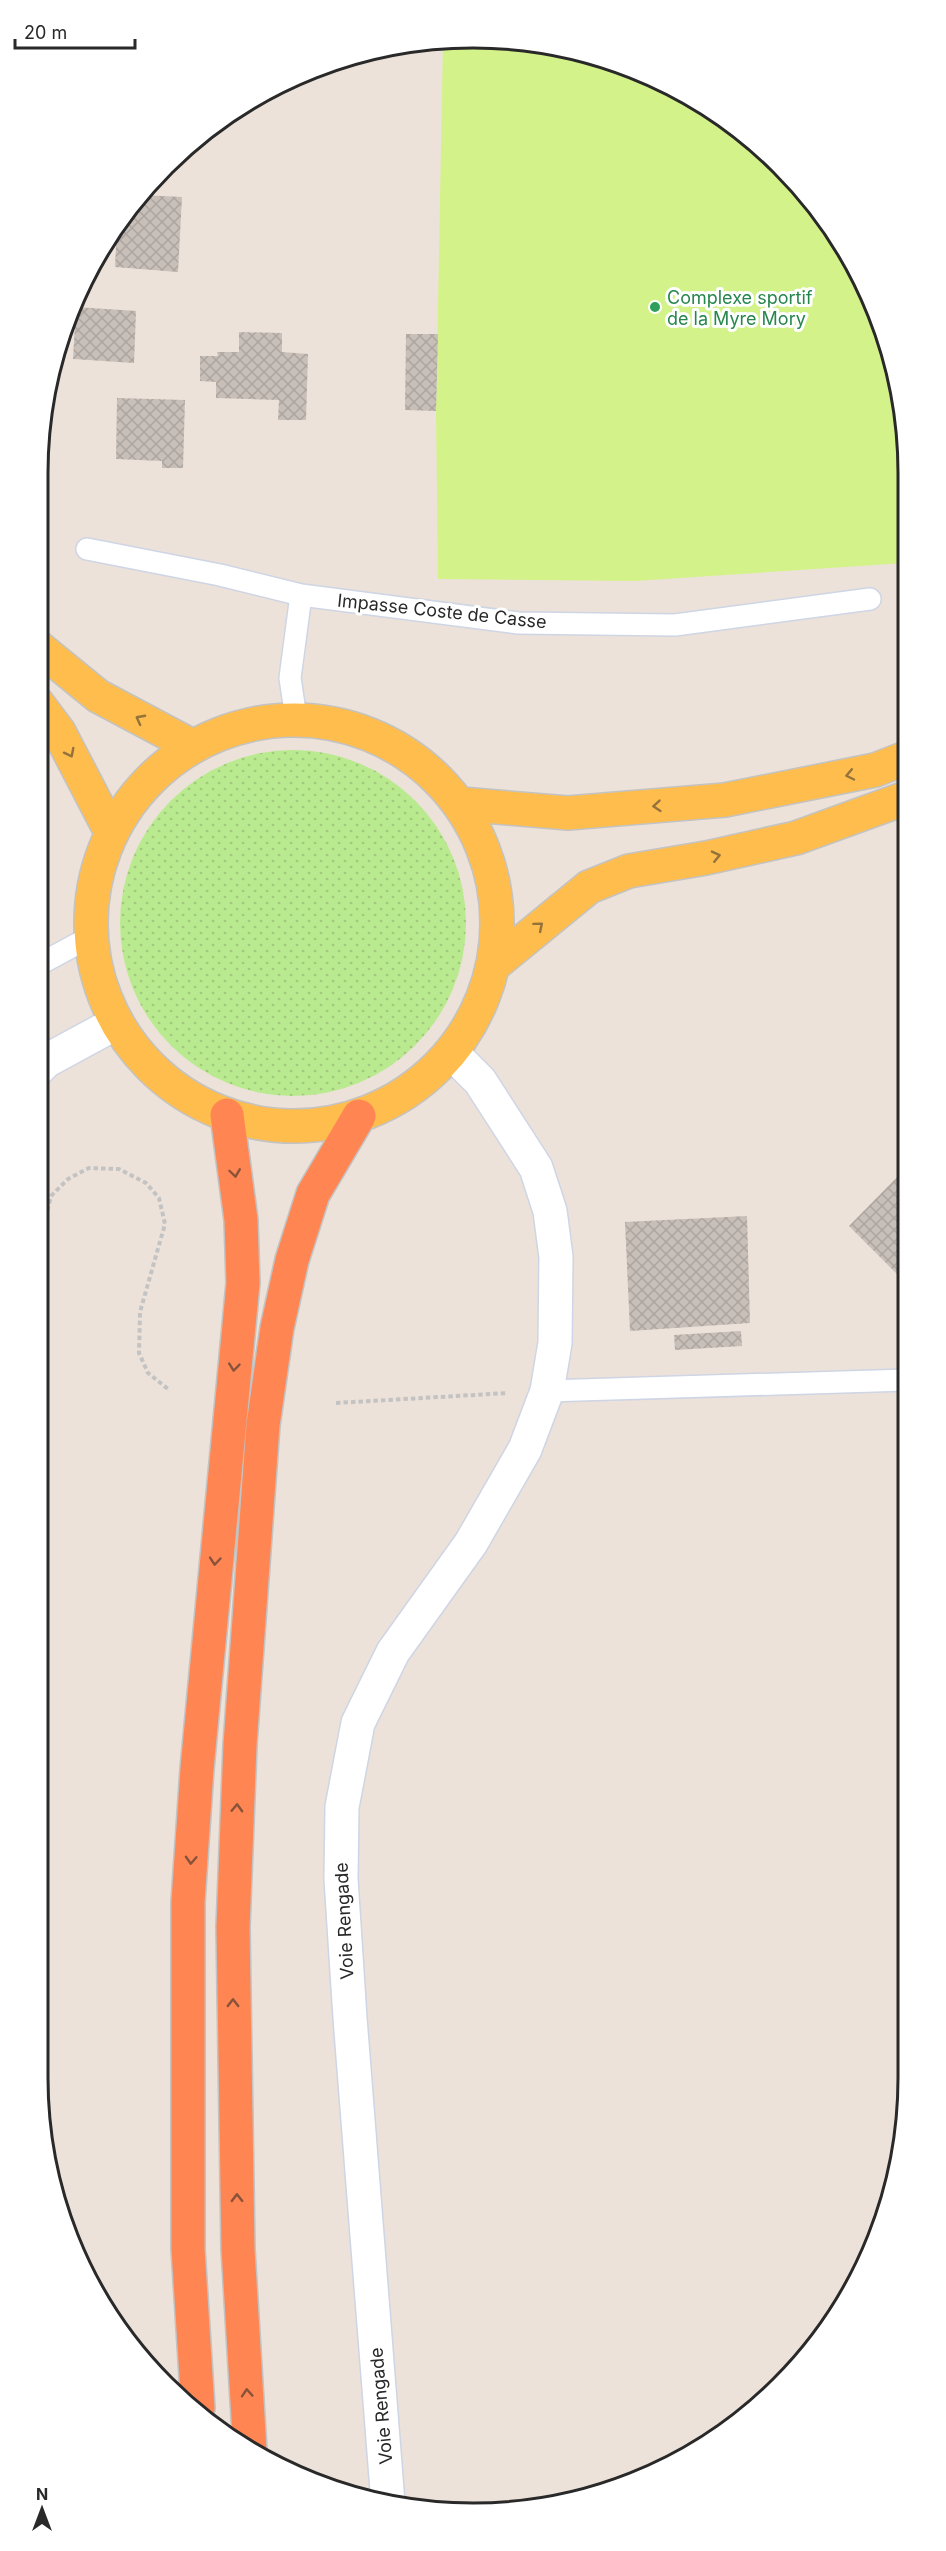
<svg xmlns="http://www.w3.org/2000/svg" width="946" height="2551" font-family="Inter,sans-serif">
  <defs>
    <pattern id="green-dots" width="8" height="8" patternUnits="userSpaceOnUse" patternTransform="scale(1.5)"><rect width="8" height="8" fill="#baea90"/><path d="M2 2h.1M6 6h.1" fill="none" stroke="#a0c97c" stroke-width="1.8" stroke-linecap="round"/></pattern>
    <pattern id="building-cross-hatch" width="8" height="8" patternUnits="userSpaceOnUse" patternTransform="scale(1.5)"><rect width="8" height="8" fill="#c8bfb9"/><path d="M0 0l8 8M0 8l8-8" fill="none" stroke="#aca49f"/></pattern>
  </defs>
  <rect width="100%" height="100%" fill="#ede2d9"/>
  <!-- green -->
  <path fill="url(#green-dots)" d="M120 923a173 173 0 1 1 346 0a173 173 0 1 1-346 0Z"/>
  <!-- pitch -->
  <path fill="#d4f28a" d="M502 38 586 52 715 111 801 186 864 281 905 416V563L635 581 438 579 436 411 443 40Z"/>
  <!-- building -->
  <path fill="url(#building-cross-hatch)" d="M140 195 182 197 178 272 115 267 117 225 128 208Z
    M76 307 136 311 134 363 73 359Z
    M239 332 282 333V352L308 354 306 420H278L279 400 216 398V382L200 381V356H218L217 352H239Z
    M406 334H438L436 411 405 410Z
    M117 398 185 400 183 468H162V461L116 459Z
    M906 1168 907 1274 902 1279 849 1226Z
    M747 1216 750 1323 630 1331 625 1222Z
    M741 1331 742 1346 675 1350 674 1335Z"/>
  <g fill="none" stroke-linecap="round" stroke-linejoin="round">
    <!-- lane casing -->
    <g stroke="#ced5e4" stroke-width="24">
      <path id="lane" d="M87 549 220 575 301 595
        M296 718 290 678 301 595 518 623 675 625 870 599
        M38 965 90 937
        M547 1391 907 1380"/>
    </g>
    <!-- street casing -->
    <g stroke="#ced5e4" stroke-width="36">
      <path id="street" d="M38 1069 46 1061 116 1023
        M388 2503 350 2018 341 1879 342 1807 358 1723 393 1652 471 1543 525 1449 547 1391 555 1343 556 1257 550 1211 536 1168 480 1081 452 1053"/>
    </g>
    <!-- primary casing -->
    <g stroke="#c3c3c3" stroke-width="36">
      <path id="primary" d="M38 647 98 696 192 746
        M38 704 59 732 111 832
        M91 923a203 203 0 1 1 406 0a203 203 0 1 1-406 0Z
        M461 804 568 813 725 800 875 770 906 758
        M495 964 589 887 629 871 706 858 796 838 906 798"/>
    </g>
    <!-- highway casing -->
    <g stroke="#c3c3c3" stroke-width="36">
      <path id="highway" d="M198 2408 188 2249V1902L197 1769 243 1283 241 1220 227 1115
        M250 2451 238 2249 233 1927 240 1745 263 1425 277 1328 292 1260 313 1194 359 1116"/>
    </g>
    <!-- path -->
    <path stroke="#c3c3c3" stroke-width="4" stroke-dasharray="4.5 3" stroke-linecap="butt" d="M38 1330 42 1232 51 1196 68 1179 89 1168 119 1169 146 1183 159 1198 165 1224 140 1312 139 1353 148 1373 168 1389
      M336 1403 508 1393"/>
    <!-- lane -->
    <use href="#lane" stroke="#fff" stroke-width="21"/>
    <!-- street -->
    <use href="#street" stroke="#fff" stroke-width="33"/>
    <!-- primary -->
    <use href="#primary" stroke="#ffbd4d" stroke-width="33"/>
    <!-- highway -->
    <use href="#highway" stroke="#ff8652" stroke-width="33"/>
  </g>
  <!-- one-way arrows -->
  <defs><path id="oneway-chevron" d="M-2-3.5L2.5 0L-2 3.5" fill="none" stroke-width="1.6" stroke-linecap="round" stroke-linejoin="round" transform="scale(1.5)"/></defs>
  <g stroke="#94733b">
    <use href="#oneway-chevron" transform="translate(140 719) rotate(-152)"/>
    <use href="#oneway-chevron" transform="translate(70 753) rotate(63)"/>
    <use href="#oneway-chevron" transform="translate(850 775) rotate(168)"/>
    <use href="#oneway-chevron" transform="translate(657 806) rotate(175)"/>
    <use href="#oneway-chevron" transform="translate(716 856) rotate(-13)"/>
    <use href="#oneway-chevron" transform="translate(539 926) rotate(-40)"/>
  </g>
  <g stroke="#89533b">
    <use href="#oneway-chevron" transform="translate(235 1173) rotate(82)"/>
    <use href="#oneway-chevron" transform="translate(234 1367) rotate(96)"/>
    <use href="#oneway-chevron" transform="translate(215 1561) rotate(95)"/>
    <use href="#oneway-chevron" transform="translate(237 1808) rotate(-88)"/>
    <use href="#oneway-chevron" transform="translate(191 1860) rotate(93)"/>
    <use href="#oneway-chevron" transform="translate(233 2003) rotate(-90)"/>
    <use href="#oneway-chevron" transform="translate(237 2198) rotate(-91)"/>
    <use href="#oneway-chevron" transform="translate(247 2393) rotate(-94)"/>
  </g>
  <!-- markers -->
  <circle fill="#2e9e5b" stroke="#fff" stroke-width="2" cx="655" cy="307" r="6"/>
  <g text-anchor="middle" dominant-baseline="central" stroke-width="6" stroke-linejoin="round" paint-order="stroke">
    <!-- leisure labels -->
    <g font-size="18" fill="#27864d" stroke="#fff" text-anchor="start">
      <text x="667" y="297">Complexe sportif<tspan x="667" dy="21">de la Myre Mory</tspan></text>
    </g>
    <!-- street labels -->
    <g font-size="18" fill="#292929" stroke="#fff">
      <text transform="translate(442 611) rotate(6)">Impasse Coste de Casse</text>
      <text transform="translate(344 1921) rotate(-93)">Voie Rengade</text>
      <text transform="translate(381 2406) rotate(-95)">Voie Rengade</text>
    </g>
  </g>
  <!-- crop -->
  <path d="M0 0H946V2551H0ZM473 48H473A425 425 0 0 1 898 473V2078A425 425 0 0 1 473 2503H473A425 425 0 0 1 48 2078V473A425 425 0 0 1 473 48Z" fill="#fff" fill-rule="evenodd"/>
  <path fill="none" stroke="#292929" stroke-width="3" d="M473 48H473A425 425 0 0 1 898 473V2078A425 425 0 0 1 473 2503H473A425 425 0 0 1 48 2078V473A425 425 0 0 1 473 48Z"/>
  <!-- north arrow -->
  <g transform="translate(42 2509)" stroke="#ffffff" stroke-width="4.5" paint-order="stroke">
  <path d="M0-4.5L10 22L0 15L-10 22Z" fill="#292929"/>
  <text y="-9" font-size="16" font-weight="bold" text-anchor="middle" fill="#292929">N</text>
  </g>
  <!-- scale -->
  <path d="M15 39v9h120v-9" fill="none" stroke="#292929" stroke-width="3"/>
  <text x="24" y="39" font-size="18" fill="#292929" stroke="#ffffff" stroke-width="4.5" paint-order="stroke">20 m</text>
</svg>
